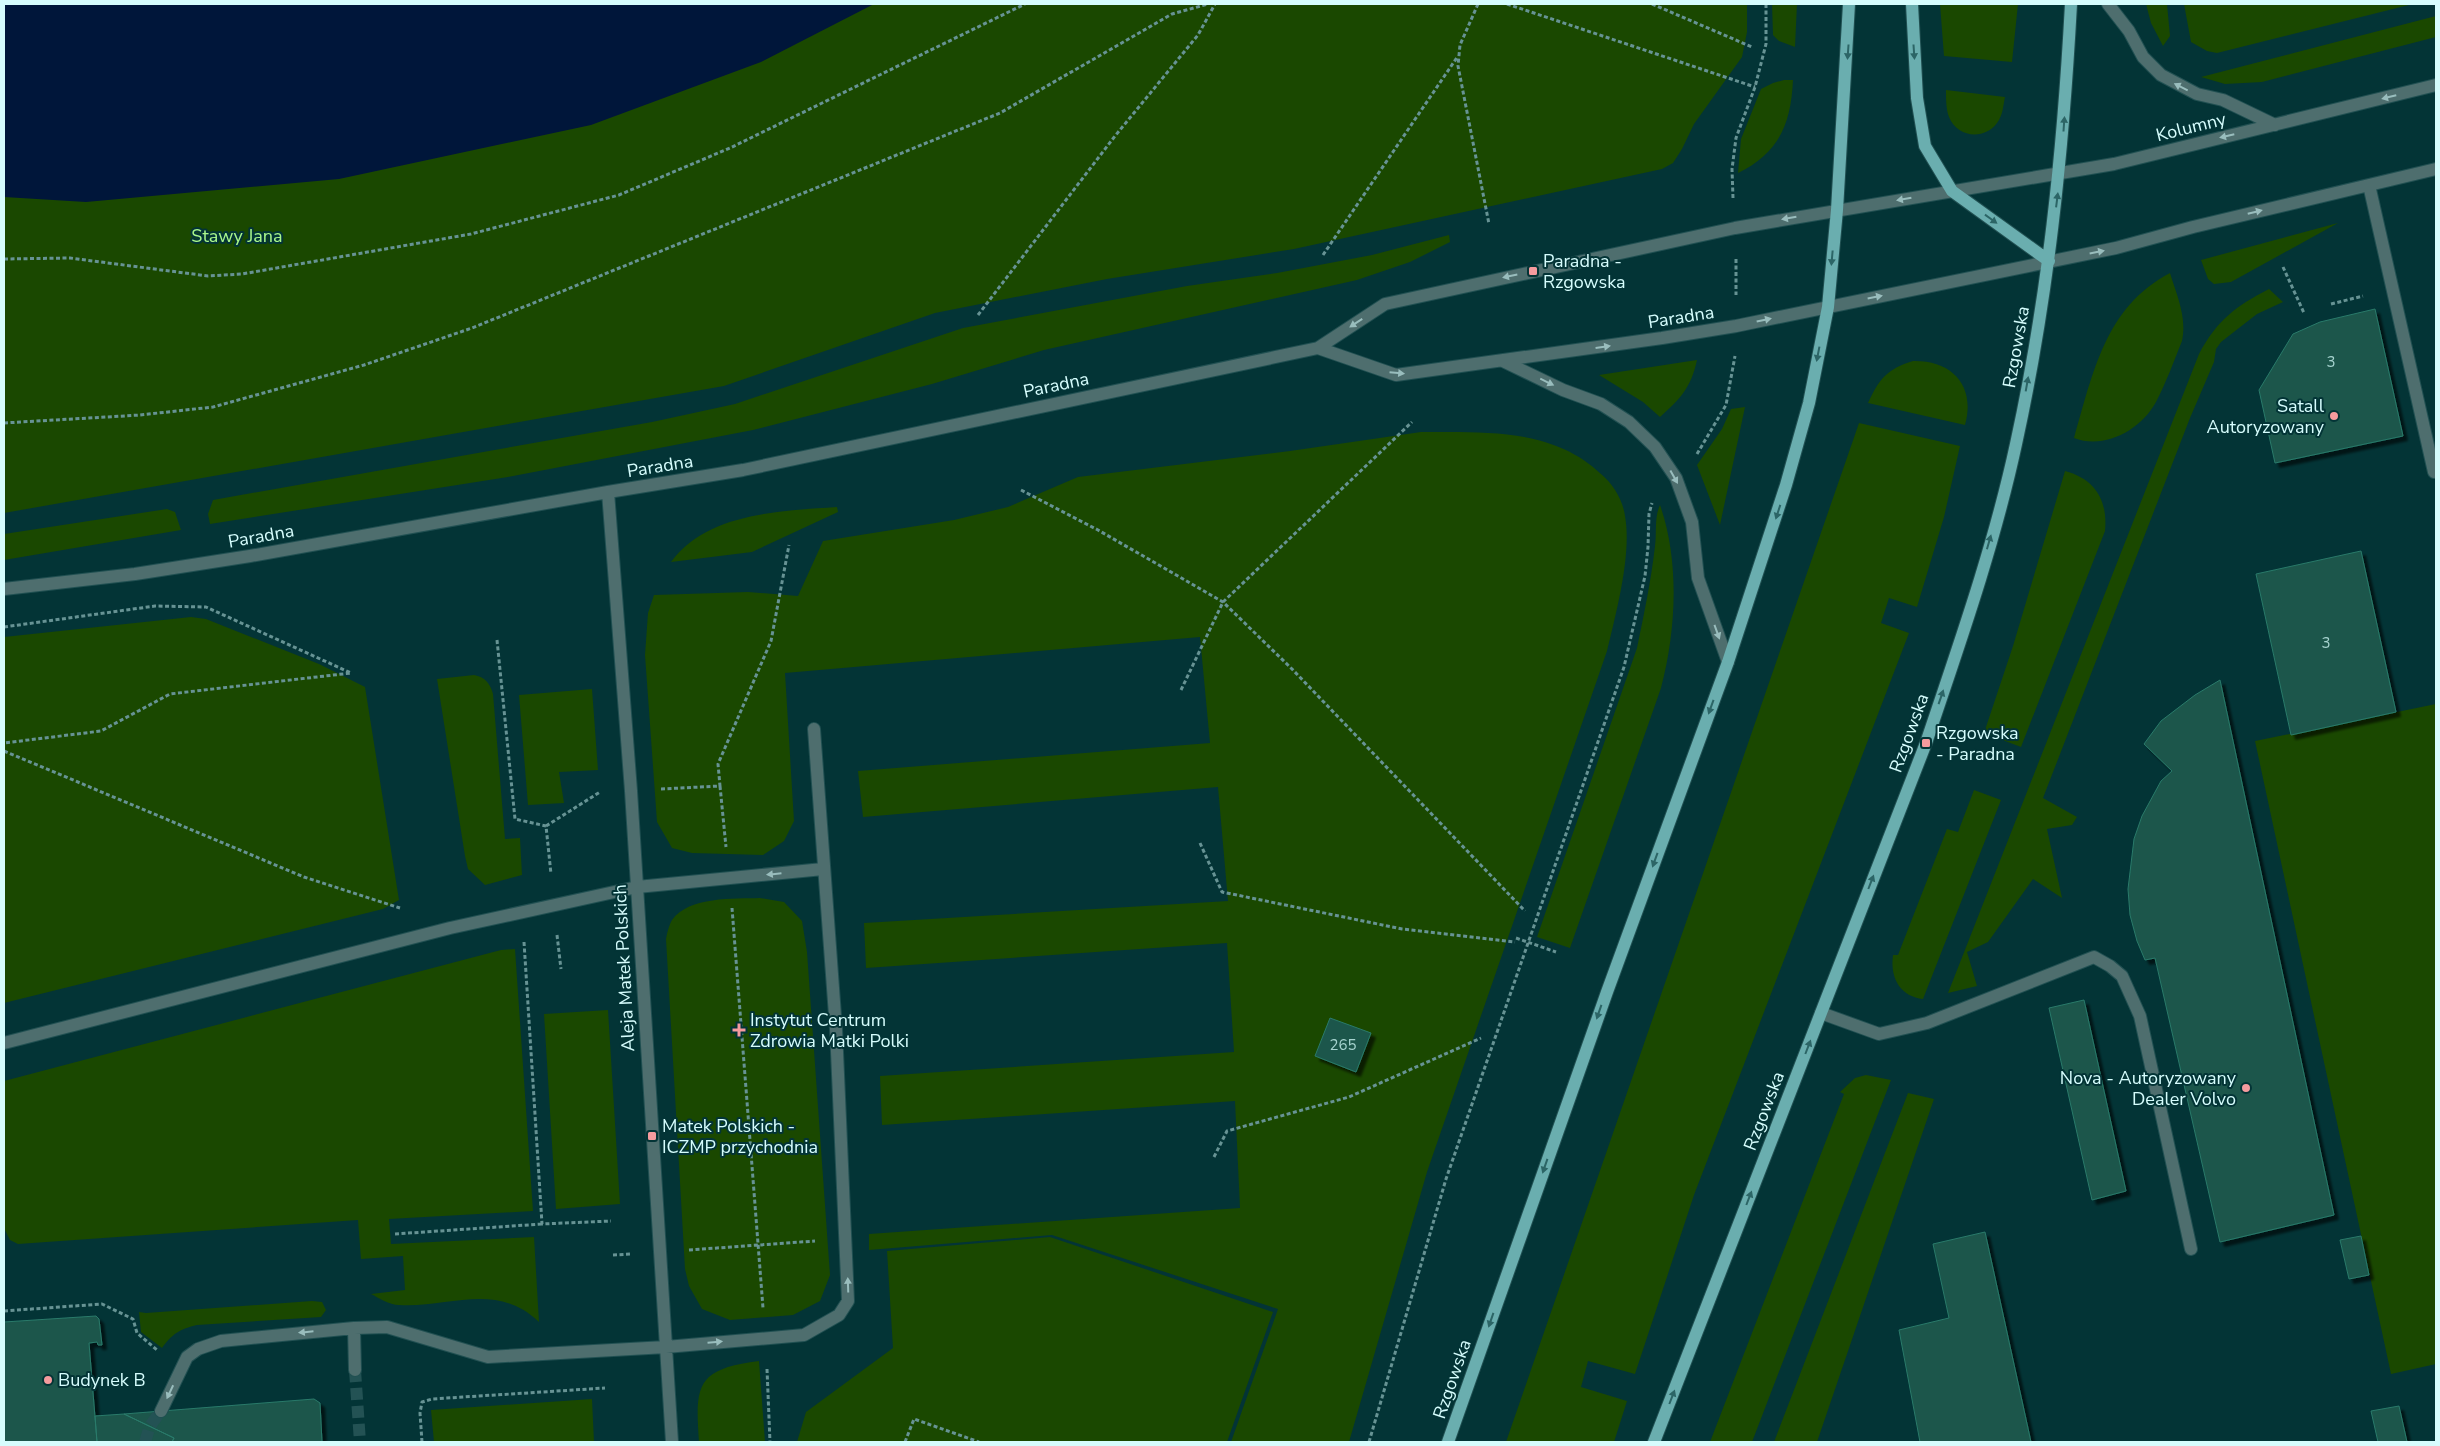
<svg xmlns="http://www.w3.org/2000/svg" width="2440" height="1446" font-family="'Nunito Sans',sans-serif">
  <defs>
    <filter id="shadow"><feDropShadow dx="4.5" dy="4.5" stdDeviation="1" flood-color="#0009"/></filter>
  </defs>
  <rect width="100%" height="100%" fill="#033436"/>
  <!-- green -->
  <path fill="#1a4800" d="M4 4H1747V32L1742 57 1694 124 1682 149 1673 163 1662 169 1294 249 1107 279 935 313 724 386 4 513Z
    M1772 4H1797L1795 47 1779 41 1773 35Z
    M1940 4H2018L2012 62 1944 56Z
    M2146 4H2167L2170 36 2163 46 2151 23Z
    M2184 4H2413L2217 53 2207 51 2191 42Z
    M2436 16V37L2262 82 2225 84 2201 77Z
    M1784 80H1793C1791 124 1779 153 1738 173L1741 139 1761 89 1773 83Z
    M1946 90 2005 97C2003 106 2003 115 1997 123 1985 140 1957 138 1949 117 1946 109 1946 99 1946 90Z
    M2338 223 2231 282 2214 284 2208 279 2201 260Z
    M1449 235 1450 242 1410 262 1357 280 1044 350 932 384 753 430 508 477 210 524 208 514 213 500 652 422 735 404 963 328 1187 286 1277 273 1372 255Z
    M2170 273C2177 296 2187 317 2182 341 2174 361 2166 383 2156 402 2141 430 2104 450 2074 438 2093 373 2105 307 2170 273Z
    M2269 289 2283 302 2257 314 2221 342 2216 349 2214 362 2190 418 2043 798 2077 817 2072 825 2047 829 2062 898 2033 879 1988 942 1967 952 1977 986 1948 993 2199 354C2217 320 2236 306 2269 289Z
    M1697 360C1691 388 1680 399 1660 417L1643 402 1599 375Z
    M1913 361C1952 360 1976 386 1965 425L1868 403C1879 379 1887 369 1913 361Z
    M1745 407 1720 525 1697 465 1722 429 1731 409Z
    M1859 423 1960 446 1944 517 1917 607 1889 598 1881 623 1909 633 1694 1195 1635 1374 1588 1361 1581 1387 1627 1401 1614 1442H1506Z
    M1421 432C1484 432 1553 428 1601 474 1613 484 1623 500 1625 516 1632 554 1616 613 1607 651L1427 1172 1349 1442H1231L1278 1309 1052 1235 869 1250V1234L1240 1208 1235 1101 882 1125 880 1076 1234 1052 1227 943 866 968 864 923 1228 901 1218 787 863 817 858 771 1210 743 1200 637 785 673 794 821 784 841 763 855 692 853 672 848 657 822 645 655 648 613 654 595 748 592 798 596 823 541 954 520 1008 507 1078 477 1290 451Z
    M2065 471C2095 479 2108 500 2105 531L2021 747 1984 733 2013 646Z
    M1660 505C1680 562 1676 631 1661 688L1570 948 1537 937 1637 648C1644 614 1651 581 1655 546 1657 532 1654 518 1660 505Z
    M837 507 838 512 752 552 671 562C707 512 782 511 837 507Z
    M167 509 175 512 181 530 4 560V534Z
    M191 617 206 619 319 664 365 687 399 900 383 909 4 1003V637Z
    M474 675C485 677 490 683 493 694L505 839 520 838 522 875 485 885 468 869 465 856 437 679Z
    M592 689 598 770 559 772 564 803 528 805 519 695Z
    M2436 704V1364L2391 1374 2255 741Z
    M1974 790 2001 800 1923 999C1899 996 1890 977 1893 955H1898L1947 829 1958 832Z
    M760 898 784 902 802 921 807 952 830 1275 820 1301 793 1315 730 1320 702 1309 689 1286 685 1269 666 939C667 933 669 925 672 920 689 896 734 899 760 898Z
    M515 949 533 1211 389 1219 391 1244 534 1237 539 1322C496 1281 450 1308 399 1305 389 1305 379 1298 371 1294L405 1290 403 1256 361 1259 358 1220 18 1244 10 1240 5 1230 4 1081 501 950Z
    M608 1010 620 1204 556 1209 544 1014Z
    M1866 1075 1891 1080 1752 1442H1710L1844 1094 1840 1092 1855 1078Z
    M1908 1093 1934 1099 1817 1442H1774Z
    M1050 1237 1273 1312 1227 1442H797L806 1412 893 1348 887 1251Z
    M312 1301 322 1302 326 1310 321 1317 197 1325C180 1329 172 1334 162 1348L141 1332 139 1312 146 1313Z
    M759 1361 765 1442H699C695 1385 696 1369 759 1361Z
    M592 1399 594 1442H434L431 1410Z"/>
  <!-- water -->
  <path fill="#00163a" d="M4 4H874L761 62 591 125 339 179 86 202 4 197Z"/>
  <!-- building -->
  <path fill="#1a574b" stroke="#2a7a6a" filter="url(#shadow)" d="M2375 309 2403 436 2275 463 2259 390 2293 334 2320 322Z
    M2361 551 2396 712 2291 735 2256 574Z
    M2220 680 2334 1215 2220 1242 2155 958 2145 960 2137 941 2130 915 2128 889 2134 839 2142 816 2161 781 2172 771 2144 744 2161 721 2195 695Z
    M2084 1000 2126 1191 2092 1200 2049 1008Z
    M1330 1018 1371 1033 1356 1072 1315 1056Z
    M1985 1232 2031 1442H1920L1899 1330 1949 1318 1933 1244Z
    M2361 1236 2369 1275 2349 1279 2340 1240Z
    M96 1316 99 1319 102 1345H98L97 1342 89 1343 97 1442H4V1322Z
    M314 1399 320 1403 322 1442H172L174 1438 124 1414Z
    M2399 1406 2407 1442H2378L2371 1411Z
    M124 1414 174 1438 172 1442H97L95 1416Z"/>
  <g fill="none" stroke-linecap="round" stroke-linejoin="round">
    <!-- minor-tunnel -->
    <path stroke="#235254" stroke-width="12" stroke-dasharray="12 6" stroke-linecap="butt" d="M355 1370 360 1442
      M145 1442 150 1426 161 1411"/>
    <!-- minor casing -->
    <g stroke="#215052" stroke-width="14">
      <path id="minor" d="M2108 4 2129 31 2143 57 2161 75 2197 94 2223 100 2275 125
        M2369 185 2434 472
        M1318 348 1396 375 1662 338 1736 326 2116 248 2193 227 2436 169
        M1503 361 1563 390 1601 404 1629 422 1655 447 1676 478 1692 522 1698 578 1728 662
        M608 492 631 791 672 1442
        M4 589 135 574 250 556 608 492 743 470 1318 348 1385 304 1735 228 2114 164 2436 85
        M1821 1013 1879 1034 1927 1023 2094 957 2110 966 2122 976 2140 1016 2191 1249
        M4 1043 450 928 637 887 823 869
        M354 1328 355 1370
        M161 1411 187 1357 198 1349 221 1341 354 1328 387 1327 488 1357 666 1347 804 1335 839 1315 848 1301 836 1029 814 729"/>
    </g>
    <!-- major casing -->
    <g stroke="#215052" stroke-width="14">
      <path id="major" d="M1912 4 1917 98 1925 146 1952 191 2049 261
        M1448 1442 1607 992 1728 662 1786 485 1809 403 1828 307 1837 210 1849 4
        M1654 1442 1926 743C1959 645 1994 546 2016 444 2048 298 2063 153 2071 4"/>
    </g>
    <!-- path -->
    <path stroke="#679394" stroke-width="3" stroke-dasharray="4 2.5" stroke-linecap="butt" d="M1478 4 1460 45 1458 66 1489 224
      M1507 4 1755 87
      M1652 4 1752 47
      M1733 198 1732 169 1736 138 1755 87 1766 44V4
      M1323 255 1458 56
      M4 259 70 258 208 276 242 274 471 234 619 195 730 148 1025 4
      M1736 259V295
      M2283 267 2304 313
      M2331 304 2363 296
      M978 315 1115 136 1198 35 1215 4
      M4 423 140 415 213 407 364 365 472 328 1000 113 1172 14 1208 4
      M1697 454 1726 405 1735 356
      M1021 490 1098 530 1223 602 1292 669 1525 911
      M4 627 155 606 206 607 351 673 170 694 101 731 4 743
      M497 640 515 819 546 826 551 874
      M1181 690 1223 602 1412 422
      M4 751 304 877 400 908
      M720 786 726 847
      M661 789 720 786 718 764 771 641 789 545
      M546 826 600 792
      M1200 843 1222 892 1402 929 1515 942
      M732 908 763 1308
      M557 935 561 969
      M1516 938 1556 952
      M524 942 542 1224 611 1221
      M1214 1157 1227 1131 1349 1097 1481 1038
      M395 1234 542 1224
      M689 1250 815 1241
      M613 1255 631 1254
      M4 1311 102 1304 133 1319 137 1333 157 1350
      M767 1369 770 1442
      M422 1442 420 1413 422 1402 432 1399 605 1388
      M905 1442 914 1419 979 1442
      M1369 1442 1446 1179 1624 667 1645 576 1648 547 1649 514 1652 503"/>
    <!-- minor -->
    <use href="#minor" stroke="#4e6e6e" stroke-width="12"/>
    <!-- major -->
    <use href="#major" stroke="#6aaeaf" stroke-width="12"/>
  </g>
  <!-- one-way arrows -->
  <defs><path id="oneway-solid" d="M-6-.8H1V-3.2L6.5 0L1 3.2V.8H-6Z" transform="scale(1.25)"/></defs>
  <g fill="#2c6566">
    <use href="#oneway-solid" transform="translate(1848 52) rotate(94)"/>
    <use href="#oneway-solid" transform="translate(1914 52) rotate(86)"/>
    <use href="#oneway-solid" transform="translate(2064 124) rotate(-86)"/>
    <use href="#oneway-solid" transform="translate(2057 200) rotate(-83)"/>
    <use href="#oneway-solid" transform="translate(1991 219) rotate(36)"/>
    <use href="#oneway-solid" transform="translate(1832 258) rotate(95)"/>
    <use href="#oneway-solid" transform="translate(1818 354) rotate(101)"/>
    <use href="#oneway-solid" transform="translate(2027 384) rotate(-80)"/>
    <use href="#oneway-solid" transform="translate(1778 512) rotate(108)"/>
    <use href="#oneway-solid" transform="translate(1989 542) rotate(-74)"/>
    <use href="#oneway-solid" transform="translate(1941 697) rotate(-71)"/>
    <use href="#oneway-solid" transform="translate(1711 707) rotate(110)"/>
    <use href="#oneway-solid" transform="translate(1655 860) rotate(110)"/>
    <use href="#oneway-solid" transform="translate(1871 882) rotate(-69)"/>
    <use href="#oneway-solid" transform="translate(1599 1012) rotate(109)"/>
    <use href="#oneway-solid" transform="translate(1808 1047) rotate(-69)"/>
    <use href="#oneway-solid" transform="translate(1545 1166) rotate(109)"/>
    <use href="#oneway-solid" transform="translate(1749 1198) rotate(-69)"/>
    <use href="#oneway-solid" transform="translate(1491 1320) rotate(109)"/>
    <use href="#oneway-solid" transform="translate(1672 1397) rotate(-69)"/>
  </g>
  <g fill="#99bdbd">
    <use href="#oneway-solid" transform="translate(2181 87) rotate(-153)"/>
    <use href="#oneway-solid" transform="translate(2389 97) rotate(166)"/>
    <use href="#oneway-solid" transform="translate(2227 136) rotate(167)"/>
    <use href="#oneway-solid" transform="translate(1904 199) rotate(170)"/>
    <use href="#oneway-solid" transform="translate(2255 212) rotate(-14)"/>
    <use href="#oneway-solid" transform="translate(1789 218) rotate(170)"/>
    <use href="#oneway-solid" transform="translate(2097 252) rotate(-11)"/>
    <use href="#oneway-solid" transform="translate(1510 276) rotate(168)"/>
    <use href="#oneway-solid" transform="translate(1875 297) rotate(-11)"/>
    <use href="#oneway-solid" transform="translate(1764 320) rotate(-12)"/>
    <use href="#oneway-solid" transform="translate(1356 323) rotate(147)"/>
    <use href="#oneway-solid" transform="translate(1603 347) rotate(-8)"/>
    <use href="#oneway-solid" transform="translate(1397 373) rotate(5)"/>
    <use href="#oneway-solid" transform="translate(1547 382) rotate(26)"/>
    <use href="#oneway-solid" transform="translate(1674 477) rotate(61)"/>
    <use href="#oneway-solid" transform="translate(1717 632) rotate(70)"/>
    <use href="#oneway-solid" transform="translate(774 874) rotate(174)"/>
    <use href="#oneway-solid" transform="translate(848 1285) rotate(-92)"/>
    <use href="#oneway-solid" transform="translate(306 1332) rotate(174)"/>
    <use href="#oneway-solid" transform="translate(715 1342) rotate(-5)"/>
    <use href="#oneway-solid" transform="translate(170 1392) rotate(115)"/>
  </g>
  <!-- markers -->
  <g fill="#f59b9e" stroke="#033436" stroke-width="2">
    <rect x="1528" y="266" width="10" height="10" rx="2.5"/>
    <circle cx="2334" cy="416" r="5"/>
    <rect x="1921" y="738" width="10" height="10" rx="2.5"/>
    <path d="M736.5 1022.5h5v5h5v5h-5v5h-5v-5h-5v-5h5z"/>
    <circle cx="2246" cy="1088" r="5"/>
    <rect x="647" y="1131" width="10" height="10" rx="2.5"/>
    <circle cx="48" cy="1380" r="5"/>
  </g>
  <g text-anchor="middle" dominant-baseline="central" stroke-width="4" stroke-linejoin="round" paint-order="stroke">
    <!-- number labels -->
    <g font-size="15" fill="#a7d4d0">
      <text x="2331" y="362">3</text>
      <text x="2326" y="643">3</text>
      <text x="1343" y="1045">265</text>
    </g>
    <!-- street labels -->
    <g font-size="18" fill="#d6fdfd" stroke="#033436">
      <text transform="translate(2191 127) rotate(-14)">Kolumny</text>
      <text transform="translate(1681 317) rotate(-9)">Paradna</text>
      <text transform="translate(2016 347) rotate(-80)">Rzgowska</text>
      <text transform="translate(1056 385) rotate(-12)">Paradna</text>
      <text transform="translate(660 466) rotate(-9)">Paradna</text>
      <text transform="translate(261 536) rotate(-10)">Paradna</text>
      <text transform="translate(1909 733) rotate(-70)">Rzgowska</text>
      <text transform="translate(624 968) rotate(-93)">Aleja Matek Polskich</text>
      <text transform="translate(1764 1111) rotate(-69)">Rzgowska</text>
      <text transform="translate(1452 1379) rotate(-71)">Rzgowska</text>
    </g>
    <!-- park labels -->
    <g font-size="18" fill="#aaf78b" stroke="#033436">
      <text x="237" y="236">Stawy Jana</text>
    </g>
    <!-- poi labels -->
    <g font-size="18" fill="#d6fdfd" stroke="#033436" text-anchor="start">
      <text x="1543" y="261">Paradna -<tspan x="1543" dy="21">Rzgowska</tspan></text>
      <text x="2324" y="406" text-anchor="end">Satall<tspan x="2324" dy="21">Autoryzowany</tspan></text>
      <text x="1936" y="733">Rzgowska<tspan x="1936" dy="21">- Paradna</tspan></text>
      <text x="750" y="1020">Instytut Centrum<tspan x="750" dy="21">Zdrowia Matki Polki</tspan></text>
      <text x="2236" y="1078" text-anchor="end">Nova - Autoryzowany<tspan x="2236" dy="21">Dealer Volvo</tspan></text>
      <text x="662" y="1126">Matek Polskich -<tspan x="662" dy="21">ICZMP przychodnia</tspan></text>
      <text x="58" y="1380">Budynek B</text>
    </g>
  </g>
  <!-- border -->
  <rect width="2440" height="1446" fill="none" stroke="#d6fdfd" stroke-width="10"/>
</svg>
